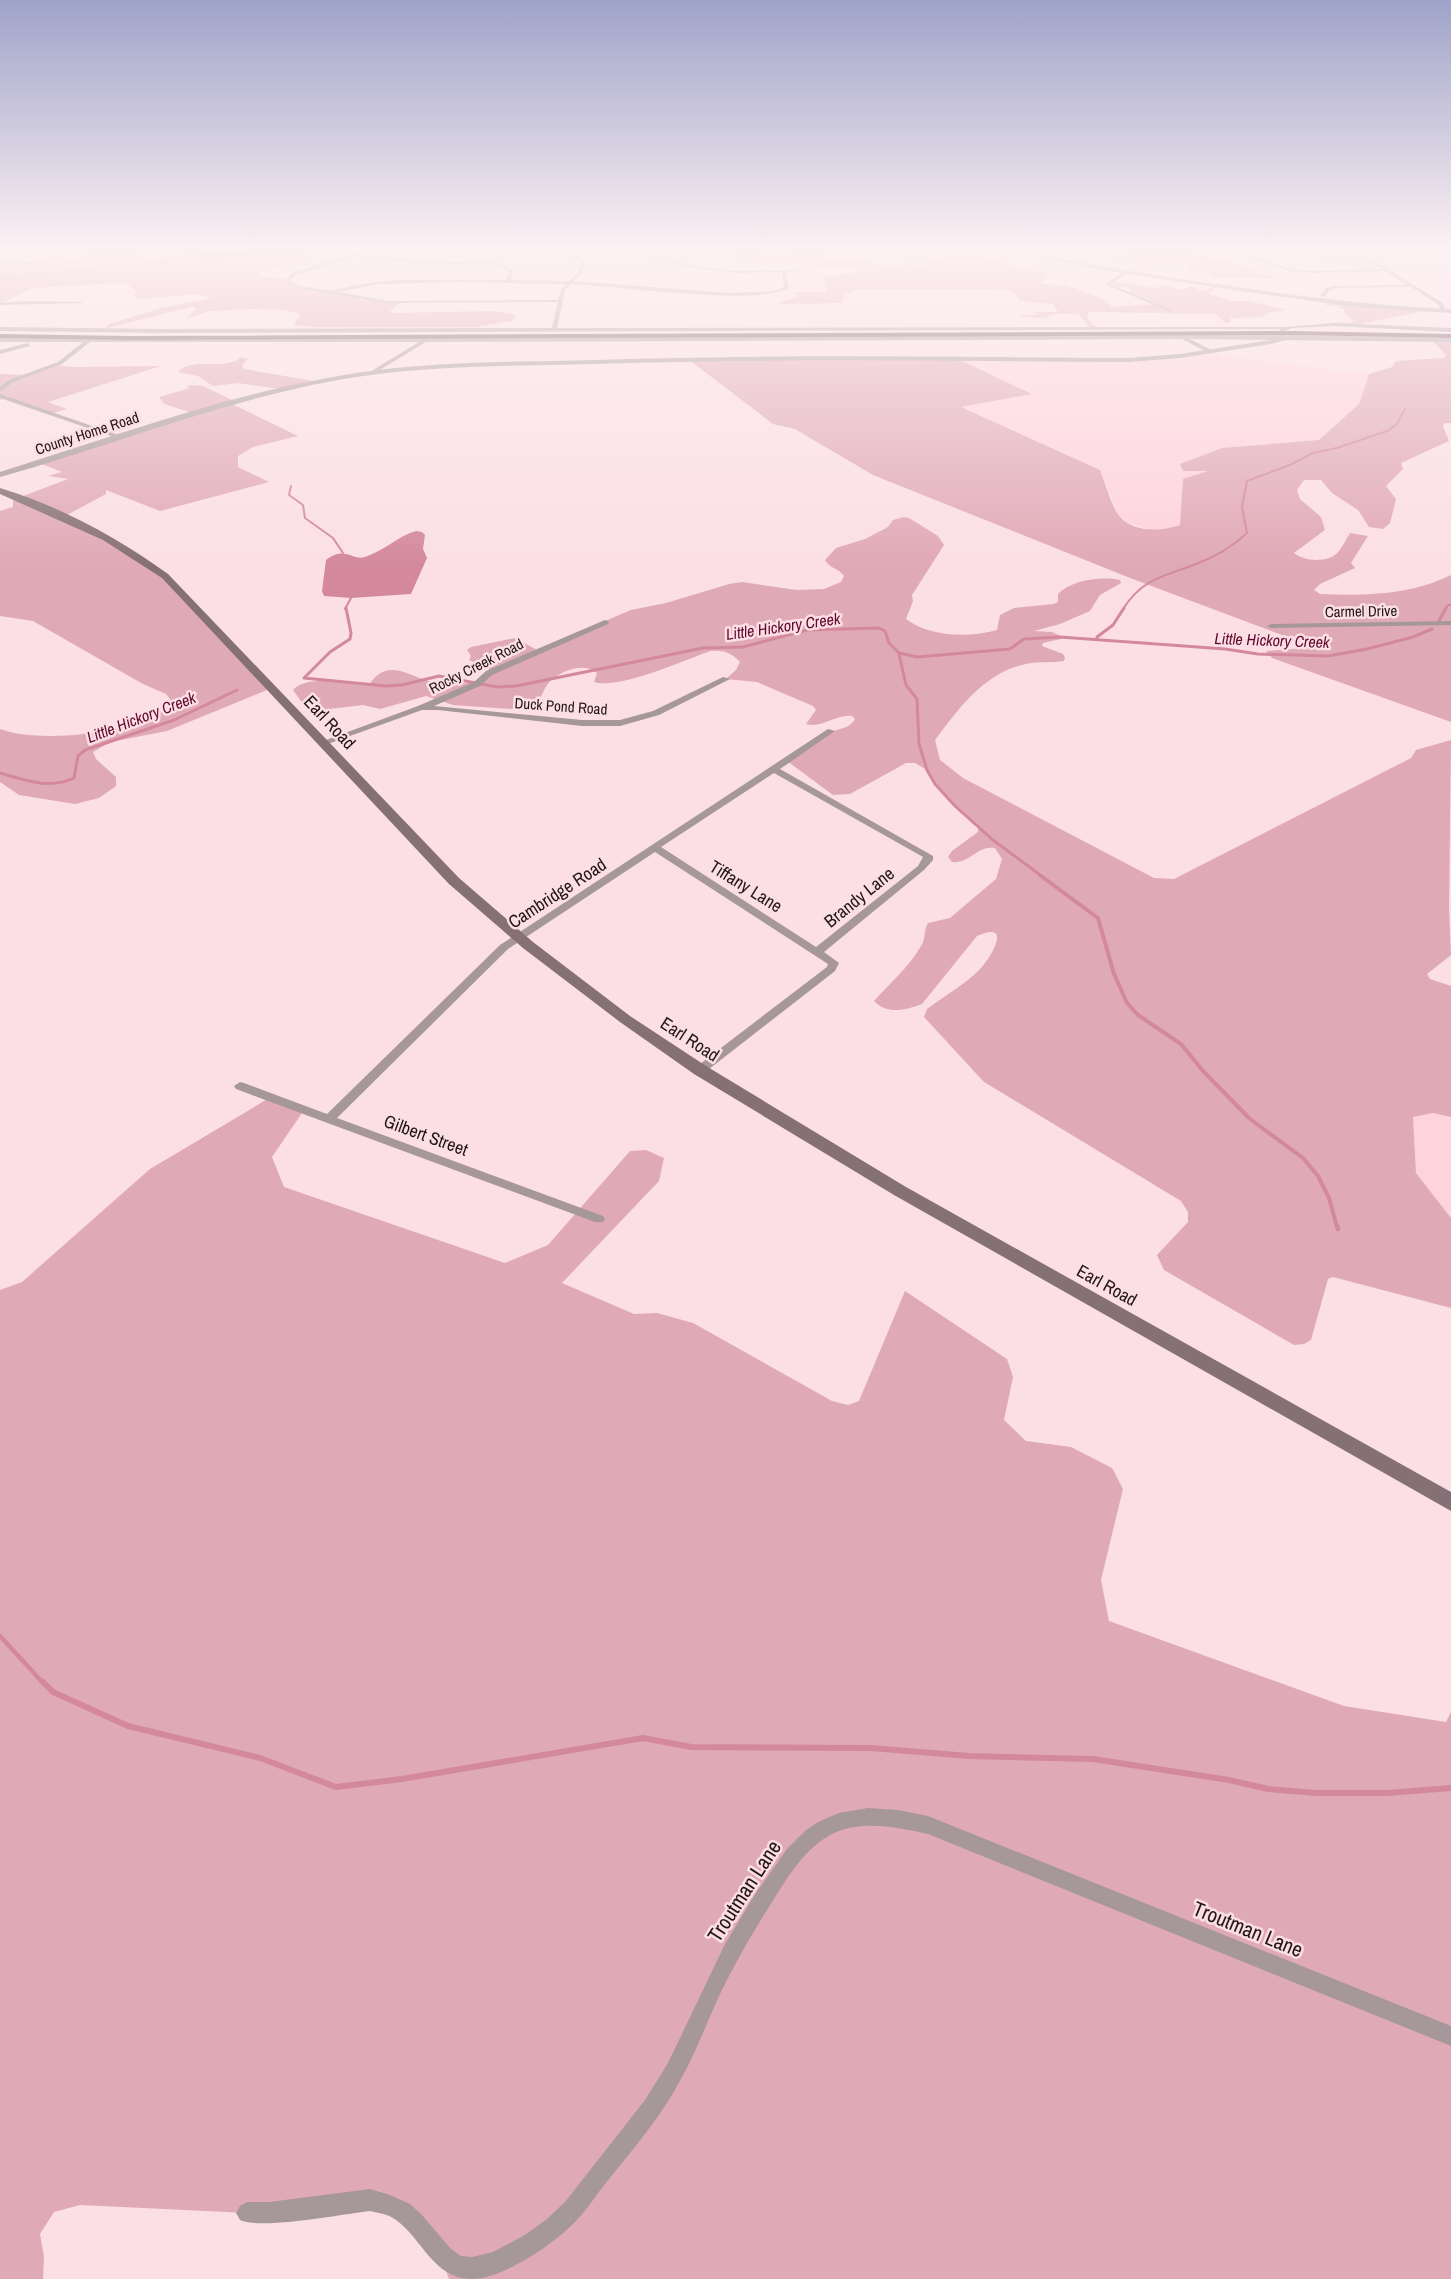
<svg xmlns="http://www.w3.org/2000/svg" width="1451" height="2279" font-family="'Archivo Narrow',sans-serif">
  <rect width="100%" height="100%" fill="#fbdfe5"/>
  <!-- built -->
  <path fill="#fed3dc" d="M1211 352 1222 356 1369 374 1359 404 1319 440 1222 448 1210 470 1183 480 1180 525 1167 529 1154 531 1127 522 1120 517 1100 470 960 406 1031 394 958 359 1129 360Z
    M1433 1113 1451 1117V1218L1416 1173 1413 1116Z"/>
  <!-- green -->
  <path fill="#e0a9b6" d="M119 246 142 249 140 254C156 256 175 255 187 246L198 249 217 246H341L258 273 260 276 287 279 298 287 364 299 401 302 390 311 392 313 494 311 513 314 515 317 512 321 476 327H313L296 325 294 323 300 316 298 313 284 310 253 309 210 311 186 319 197 308 191 307 108 328 106 327 109 324 161 308 211 298 198 294 138 299 133 294 139 292 126 284 120 283 33 288 0 304V265L35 262 51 256 78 258 86 249Z
    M686 246H765L757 250C789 257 820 241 851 251L818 259 848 258 892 267 906 264 925 267 929 263 949 258 940 253 959 256 973 253 938 250 940 248 972 249 981 253 979 257 1001 259V263L1010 264 1012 267 1046 273 1048 275 1040 284 1065 285 1102 298 1112 307 1155 304C1147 295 1133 299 1127 287H1116L1112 282 1114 281 1154 288 1165 285 1183 290 1190 286 1201 291 1214 287 1216 288 1209 294 1233 301H1249L1286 310 1267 313 1263 317 1230 318 1231 322C1221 325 1222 316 1214 314L1089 312 1087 317 1093 325 1098 326 1090 327 1078 314H1055L1047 316V318L1021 317V315H1036L1035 312H1058L1053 304 1020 301 1016 294 1006 290 859 289 850 294 844 293 843 302 841 303 780 304 779 302 800 296 795 294 796 292H827L823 276 858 273 853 268C840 267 825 269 812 267 798 264 789 258 774 260L770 264 757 265 759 260 714 254 709 249Z
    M1121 246H1184L1275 278 1211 277 1210 273 1186 269 1189 266 1166 262 1139 266 1137 262 1108 255 1124 251Z
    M1326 303 1414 310 1420 312 1360 324 1335 323 1333 322 1351 323 1354 320 1346 315 1344 309 1339 308 1340 306 1324 305Z
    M1431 339 1451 340V423H1445L1443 426 1449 441 1401 463 1403 469 1386 486 1396 499 1390 523 1383 529 1369 527 1358 510 1332 493 1321 480H1304L1297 490 1300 499 1321 517 1325 530 1294 553C1303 561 1326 563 1336 554 1342 549 1346 539 1350 533L1368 536 1351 563 1355 568 1320 584 1314 590 1320 594C1365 596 1411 595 1451 575V722L1272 658 1266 651 1306 648 1307 645 1303 643 1130 578 873 475 795 429 773 424 688 359H958L1032 394 961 407 1100 470C1106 484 1111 507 1121 518 1135 533 1163 531 1180 525L1183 479 1208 471H1183L1180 464 1222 448 1319 440 1359 404 1369 374 1392 367 1396 361 1443 358 1446 355Z
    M240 358H248L242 366 244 369 313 381 279 389 238 383 213 386 198 376 178 372C194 356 222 371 240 358Z
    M56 365 73 367 161 366 48 402 67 409 54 413 4 398 0 400V374L29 375Z
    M191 385 203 386 234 401 230 403 298 436 253 447 238 456V467L269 482 160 511 106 490V494L65 516 145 560 272 688 167 731 110 742 93 752 96 759 116 777V786L99 798 75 804 19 795 0 782V729C39 744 144 735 170 699L166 694 143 684 33 621 0 616V511L13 507V501L18 498 68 479 48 476 62 472 39 463 193 413 164 404 159 397 190 388 186 386Z
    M904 517 909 518 938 536 944 545 912 595 913 601 906 619C930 637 969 638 997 630L1000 615 1014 608 1054 604 1058 602V594C1071 580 1102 576 1120 580L1121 583 1100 595 1090 611 1060 624 1034 631 1052 632 1065 638 1043 643 1042 646 1063 654 1065 658 1064 661C1052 663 1039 661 1026 664 985 672 959 708 935 740L940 760 963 778 1154 878 1174 879 1411 758 1416 750 1451 740 1449 909 1451 955 1427 974 1430 979 1451 986V1117L1433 1113 1413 1117 1416 1173 1451 1218V1308L1333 1277 1328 1279 1311 1340 1304 1344 1294 1345 1164 1270 1157 1255 1188 1222V1212L1181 1201 984 1082 924 1017 927 1009C944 996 966 984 980 969 992 956 1013 920 977 936L922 1004C906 1010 887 1015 874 1001 890 983 909 967 921 946 926 939 923 931 928 923L950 918 996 879 1002 859 995 848C977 845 970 864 952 862L948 857 952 851 978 832V828L935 784 927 770 915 763H906L850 794 833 795 787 761C801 751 816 738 831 732 840 728 849 729 855 719L852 716C835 714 822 729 806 724L816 710 813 706 757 682 726 679 736 670 740 662C731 652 723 650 710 651 685 660 618 690 594 682L597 673C583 661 557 672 547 685 544 689 543 694 540 698 536 702 530 706 525 710L453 705 426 696 380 709 363 705 313 711 306 708 293 690C307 674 349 683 369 685 387 657 408 676 431 682 446 686 464 683 479 682L488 673 489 669 469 660 471 656 467 650 471 647 515 638 537 650 631 610 666 603 729 584 742 582 797 590 824 589 841 582 844 576C839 568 830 569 825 560L836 548 865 539 888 527 893 520Z
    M271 1097 304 1110 272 1157 284 1187 505 1263 548 1245 630 1151 646 1150 664 1158 659 1181 562 1283 634 1314 657 1313 693 1323 832 1401 848 1405 859 1401 905 1291 1007 1359 1013 1377 1004 1420 1026 1441 1071 1447 1112 1468 1123 1489 1101 1580 1109 1621 1344 1706 1446 1722 1451 1712V2279H449L440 2254 398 2209 247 2213 80 2205 54 2212 40 2234 44 2257 43 2279H0V1290L22 1282 150 1169Z"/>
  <!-- water -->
  <path fill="#d3899b" d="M234 250 242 252H261L209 261H204L198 255 203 252Z
    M416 531 422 532 425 535 423 549 427 558 411 594 351 598 324 596 322 591 326 560C345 545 352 561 365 557 384 551 398 536 416 531Z"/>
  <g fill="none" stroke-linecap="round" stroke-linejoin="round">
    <!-- stream-far5 -->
    <path stroke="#d3899b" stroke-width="1.5" d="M1143 246 1191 256 1226 269
      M0 279 200 258"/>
    <!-- stream-far4 -->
    <path stroke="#d3899b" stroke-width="2" d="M291 486 289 495 303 505 305 518 333 538 343 553
      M345 609 351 598
      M1123 609C1143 578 1163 577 1196 564 1215 557 1232 547 1247 533L1242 507 1247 481 1290 465 1313 453 1337 448 1387 431 1397 424 1405 409
      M1446 609 1448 605H1451"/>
    <!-- stream-far3 -->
    <path stroke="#d3899b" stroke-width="3" d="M1439 621 1446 608
      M1097 637 1113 625 1124 608
      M899 654 906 685 917 699 919 744 927 770 935 784 955 806 993 840 1043 877
      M304 678 386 686 402 685 439 676 497 687 516 686 703 648 743 647 807 630 879 628 885 631 889 643 899 653 917 657 1010 649 1024 639 1060 637 1225 649 1258 654 1328 656 1367 649 1413 637 1432 629
      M304 678 330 652 350 639 351 633 346 608
      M0 773C25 780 49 790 74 778L78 756 85 750 174 720 237 690"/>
    <!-- stream-far2 -->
    <path stroke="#d3899b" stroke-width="4" d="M1041 876 1098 918 1114 974 1127 1003 1138 1015 1181 1044 1203 1071 1250 1119 1303 1158 1318 1176 1329 1198 1337 1227"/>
    <!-- stream-far1 -->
    <path stroke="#d3899b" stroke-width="4.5" d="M1337 1226 1338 1229
      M0 1636 44 1684"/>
    <!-- stream -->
    <path stroke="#d3899b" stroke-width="6" d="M43 1682 53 1692 128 1726 260 1758 336 1787 402 1779 643 1738 691 1747 871 1748 969 1756 1093 1759 1229 1780 1268 1789 1317 1793H1387L1451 1788"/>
    <!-- minor -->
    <path fill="#a6979a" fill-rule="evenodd" d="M59 246H63C48 267 23 265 0 265V263C21 262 45 265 59 246Z
      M378 246H385L362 254 413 261 499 263 513 270 511 280 569 281 578 272 581 265C569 248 547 252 530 246L553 247 576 255 611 253 645 254 695 266 737 271 822 270 786 272 789 289C763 297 737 296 710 295 664 293 618 287 571 284L565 290 557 328 1286 327 1334 323 1451 328V332L1334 326 1292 328 1282 332 1279 330 1281 329 159 333 0 331V327L159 329 552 328 558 302 388 303 298 288 285 281 292 273ZM611 255 645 256 695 268 737 273 782 272 784 287 773 291 728 293 574 281 582 273 585 265 579 257ZM356 256 413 263 498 265 509 271 506 280H395L363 284 331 291 299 286 290 281 296 275ZM461 282 566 284 561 290 558 300 388 301 338 292 379 284Z
      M767 246H773L743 259 739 258Z
      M883 246 881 248 931 261 929 262 876 250 856 254 854 253Z
      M1214 246H1221L1290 269 1312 271 1381 269 1364 258H1309L1360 256 1345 246H1350L1443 303 1445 310 1441 311 1439 305 1411 287 1335 288 1330 290 1324 297 1320 296 1326 288 1335 286 1406 285 1385 271 1312 273 1289 271Z
      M1123 272 1127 273 1111 284 1171 310V312L1106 285V283Z
      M26 301 81 302 83 303 0 305V303Z
      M1289 335 1451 338V342L1190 339 1213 351 1211 354 1182 339 426 342 375 373 373 370 419 342H90L62 364 13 382 0 392V387L9 380 58 362 83 342H0V338Z
      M28 343 30 346 0 354V350Z
      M0 394 121 436 122 437 117 438 0 398Z
      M605 620 609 622 608 624 492 675 480 686 434 706 582 720H620L653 711 723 677 730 679 659 715 620 726H582L438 710H422L325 745 318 743 418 706 474 682 486 671Z
      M1451 621V625L1271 628 1267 626 1271 624Z
      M828 729 835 731 780 769 933 856V860L924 870 824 952 839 963 835 971 704 1073H696L694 1070 696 1067 827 967 828 964 655 852 508 949 337 1118 603 1216 605 1219 603 1222H595L236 1089 234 1086 240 1082 244 1083 327 1114 500 945ZM774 773 923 857 918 866 816 947 661 847Z
      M868 1808 898 1810 928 1816 1451 2026V2046L928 1834C897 1827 859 1819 830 1835 804 1850 789 1875 774 1899 754 1930 736 1961 720 1994 707 2022 697 2050 682 2077 662 2116 633 2149 605 2184 594 2198 584 2214 571 2226 549 2247 503 2278 472 2279 433 2279 422 2238 396 2220 388 2214 379 2213 370 2211 342 2214 263 2230 240 2220L236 2213 240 2206 247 2202H269L370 2189 390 2195 410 2204 422 2215 451 2249 461 2256 472 2257 493 2252 525 2235 547 2219 565 2202 645 2100 668 2063 725 1944 756 1893 787 1849 805 1831 818 1822 839 1813Z"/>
    <!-- tertiary -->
    <path fill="#a6979a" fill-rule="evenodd" d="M993 246H1003C1069 262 1135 272 1201 282 1284 294 1367 306 1451 309V313L1356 307 1261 294 1096 269Z
      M1291 331 1294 333 1289 339 1271 344 1180 358 1129 362C951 361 773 358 595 364 520 366 445 365 371 375 243 392 124 442 0 477V472C122 434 244 388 371 371 445 361 520 362 595 360 773 354 951 357 1129 358L1180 354 1271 340 1285 337Z"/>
    <!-- secondary -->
    <path fill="#857075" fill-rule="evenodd" d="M0 488C60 506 118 538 168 574L459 878 533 942 630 1016 706 1066 906 1187 1451 1492V1511L894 1195 694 1074 620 1022 523 948 449 884 162 578 103 540 0 494Z"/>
    <!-- trunk -->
    <path fill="#644a4f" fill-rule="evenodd" d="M1291 331 1451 334V338L1291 335 130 340 0 338V334L130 336Z"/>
  </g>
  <!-- sky -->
  <linearGradient id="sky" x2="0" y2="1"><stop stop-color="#9fa3c9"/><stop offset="0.44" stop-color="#fdf1f3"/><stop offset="1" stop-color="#fdf1f3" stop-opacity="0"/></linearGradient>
  <rect width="1451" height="565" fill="url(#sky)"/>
  <g text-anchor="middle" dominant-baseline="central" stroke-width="5" stroke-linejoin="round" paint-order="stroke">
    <!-- far-street labels -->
    <g font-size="15" fill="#221619" stroke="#fbdfe5">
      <text transform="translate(87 433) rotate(-18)">County Home Road</text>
      <text transform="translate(1361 611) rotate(-1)">Carmel Drive</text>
      <text transform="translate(476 666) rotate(-27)">Rocky Creek Road</text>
      <text transform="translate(561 706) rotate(4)">Duck Pond Road</text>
    </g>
    <!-- far-water labels -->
    <g font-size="16" font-style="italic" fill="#62072d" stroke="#fbdfe5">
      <text transform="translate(783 626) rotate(-8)">Little Hickory Creek</text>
      <text transform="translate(1272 640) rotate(2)">Little Hickory Creek</text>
      <text transform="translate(141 717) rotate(-21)">Little Hickory Creek</text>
    </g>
    <!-- street labels -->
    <g font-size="18" fill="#221619" stroke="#fbdfe5">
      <text transform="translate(330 722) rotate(47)">Earl Road</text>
      <text transform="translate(746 886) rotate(32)">Tiffany Lane</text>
      <text transform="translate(557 893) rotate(-33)">Cambridge Road</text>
      <text transform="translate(859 897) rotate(-39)">Brandy Lane</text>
      <text transform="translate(690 1039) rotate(33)">Earl Road</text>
      <text transform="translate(426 1135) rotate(20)">Gilbert Street</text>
      <text transform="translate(1107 1285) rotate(29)">Earl Road</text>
    </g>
    <!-- near-street labels -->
    <g font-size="21" fill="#221619" stroke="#fbdfe5">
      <text transform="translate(744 1891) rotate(-57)">Troutman Lane</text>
      <text transform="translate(1248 1929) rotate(22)">Troutman Lane</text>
    </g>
  </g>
</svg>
